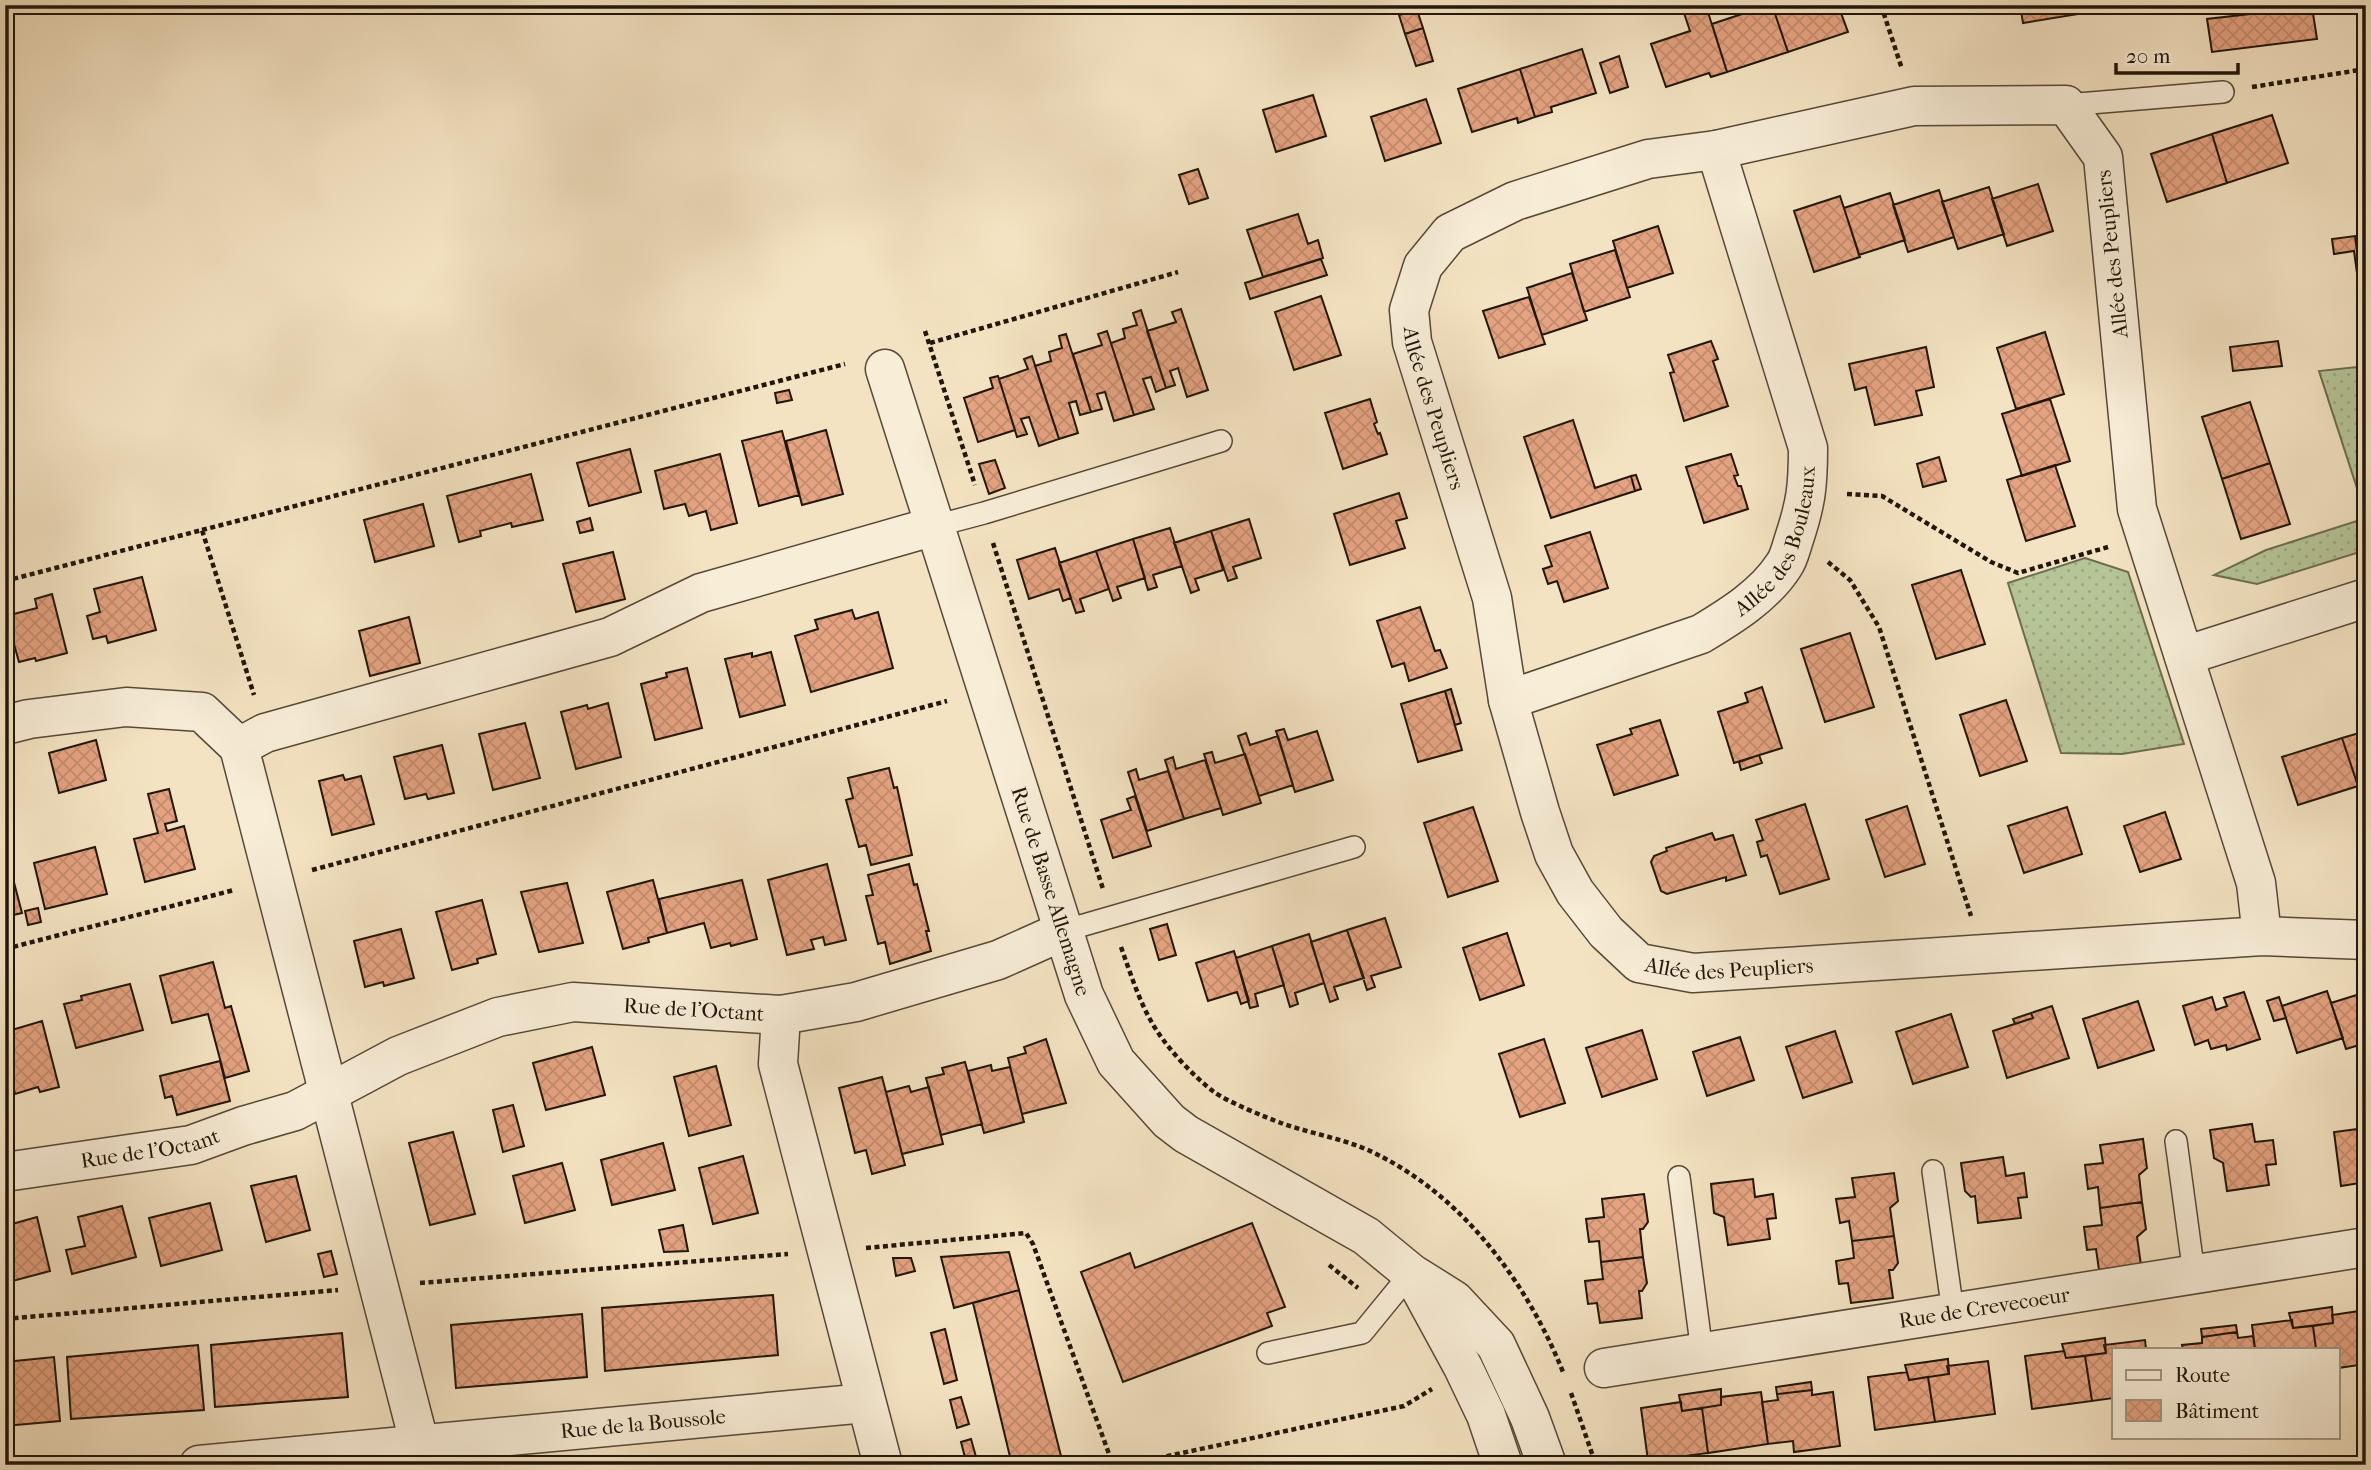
<svg xmlns="http://www.w3.org/2000/svg" width="2371" height="1470" font-family="'IM FELL French Canon',serif">
  <defs>
    <pattern id="grass-dots" width="8" height="8" patternUnits="userSpaceOnUse" patternTransform="scale(1.75)"><rect width="8" height="8" fill="#b6c597"/><path d="M2 2h.1M6 6h.1" fill="none" stroke="#9ca881" stroke-width="1.8" stroke-linecap="round"/></pattern>
    <pattern id="building-cross-hatch" width="8" height="8" patternUnits="userSpaceOnUse" patternTransform="scale(1.75)"><rect width="8" height="8" fill="#e5a381"/><path d="M0 0l8 8M0 8l8-8" fill="none" stroke="#c48c6e"/></pattern>
  </defs>
  <rect width="100%" height="100%" fill="#f4e3c2"/>
  <filter id="stains"><feTurbulence type="fractalNoise" baseFrequency=".00286" numOctaves="4"/><feColorMatrix values="0 0 0 0 .2 0 0 0 0 .09 0 0 0 0 .02 0 0 0 .5 -.17"/></filter>
  <radialGradient id="worn" r=".72"><stop offset=".6" stop-color="#630" stop-opacity="0"/><stop offset="1" stop-color="#630" stop-opacity=".3"/></radialGradient>
  <!-- grass -->
  <path fill="url(#grass-dots)" stroke="#6b6e50" stroke-width="2" d="M2366 366V516L2319 371Z
    M2366 518V550L2257 584 2214 575 2266 550Z
    M2085 558 2128 572 2184 744 2122 754 2061 753 2008 583Z"/>
  <!-- building -->
  <path fill="url(#building-cross-hatch)" stroke="#20160a" stroke-width="2" d="M1769 5H1772L1788 52 1727 72 1712 24Z
    M1772 5H1838L1848 32 1788 52Z
    M2001 5H2017L2018 10 2003 13Z
    M2020 5H2102L2103 10 2023 23Z
    M2173 5H2188L2189 10 2174 11Z
    M1706 6 1727 72 1711 77 1709 73 1666 87 1651 44 1690 31 1684 13Z
    M2312 7 2317 39 2212 52 2207 19Z
    M1417 10 1423 28 1405 34 1399 15Z
    M1423 28 1433 61 1416 66 1405 34Z
    M1582 49 1596 93 1551 107 1552 112 1535 117 1520 69Z
    M1619 56 1628 87 1610 93 1600 63Z
    M1520 69 1535 117 1518 123 1517 118 1472 132 1458 89Z
    M1313 95 1326 136 1276 152 1263 110Z
    M1426 99 1441 143 1385 161 1371 117Z
    M2272 115 2288 163 2227 183 2212 134Z
    M2212 134 2227 183 2167 202 2151 154Z
    M1198 169 1208 198 1189 204 1179 175Z
    M2038 184 2053 231 2007 246 1992 199Z
    M1989 187 2004 234 1958 249 1942 202Z
    M1939 190 1954 237 1908 252 1893 205Z
    M1890 193 1905 240 1859 255 1844 208Z
    M1840 196 1860 257 1814 272 1794 211Z
    M1298 214 1308 244 1318 240 1323 258 1263 277 1247 230Z
    M1658 226 1673 273 1627 288 1613 241Z
    M2355 236 2357 251 2366 250V324L2364 325 2354 251 2334 254 2332 239Z
    M1615 250 1630 297 1584 312 1570 264Z
    M1321 259 1327 275 1250 299 1245 283Z
    M1572 273 1587 320 1542 335 1527 288Z
    M1321 296 1341 355 1294 370 1275 312Z
    M1529 297 1545 344 1499 358 1483 311Z
    M1181 309 1208 390 1187 397 1178 368 1170 371 1175 385 1166 388 1147 331 1176 322 1172 312Z
    M1141 310 1166 388 1156 392 1151 377 1143 379 1154 409 1134 415 1111 343 1125 338 1123 329 1137 325 1133 313Z
    M1107 331 1134 415 1114 421 1105 392 1097 394 1102 409 1091 412 1073 354 1102 345 1098 334Z
    M2045 332 2064 394 2016 409 1997 348Z
    M1066 334 1091 412 1080 415 1076 401 1069 403 1078 433 1059 439 1035 366 1051 361 1049 352 1062 348 1059 336Z
    M1711 341 1718 359 1713 361 1728 406 1684 421 1670 373 1674 372 1668 355Z
    M2278 341 2282 366 2233 371 2230 347Z
    M1926 347 1934 387 1916 391 1922 415 1875 425 1866 387 1855 390 1849 364Z
    M1032 356 1059 439 1039 446 1029 417 1021 419 1027 434 1017 437 999 379 1028 369 1024 359Z
    M998 376 1015 430 978 442 964 398 993 388 990 378Z
    M789 390 792 400 777 403 775 393Z
    M1370 399 1377 422 1374 424 1378 434 1380 433 1387 454 1343 469 1325 413Z
    M2050 399 2070 461 2022 476 2002 414Z
    M2250 402 2270 463 2222 479 2202 417Z
    M1573 420 1595 488 1631 476 1635 491 1551 518 1524 437Z
    M826 430 843 494 802 505 786 441Z
    M782 431 799 495 759 506 742 441Z
    M630 449 641 492 589 506 577 463Z
    M720 454 737 523 711 530 706 511 689 516 685 504 664 509 655 471Z
    M1731 454 1738 475 1734 476 1738 486H1741L1748 509 1704 523 1686 467Z
    M1939 457 1946 481 1923 487 1917 464Z
    M995 460 1005 488 989 494 979 464Z
    M2270 463 2290 524 2241 539 2222 479Z
    M2055 465 2075 526 2026 541 2007 480Z
    M531 474 543 520 512 527 511 523 480 531 481 536 459 542 447 496Z
    M1636 475 1641 489 1635 491 1631 476Z
    M1399 493 1407 518 1396 521 1405 548 1350 565 1334 514Z
    M423 504 434 546 375 562 364 520Z
    M590 518 593 530 580 533 577 522Z
    M1249 519 1261 558 1233 567 1237 578 1228 581 1211 531Z
    M1170 528 1182 566 1153 575 1157 587 1148 590 1133 539Z
    M1211 531 1223 570 1195 579 1199 590 1191 593 1174 543Z
    M1590 532 1608 588 1564 602 1557 581 1548 584 1543 569 1552 566 1545 546Z
    M1133 539 1145 578 1117 587 1121 598 1113 601 1096 551Z
    M1055 548 1071 598 1063 601 1059 589 1029 599 1017 560Z
    M1096 551 1109 589 1080 599 1084 611 1076 613 1059 563Z
    M613 552 625 599 576 612 563 564Z
    M1961 570 1985 644 1936 659 1912 585Z
    M142 577 156 630 108 643 106 636 93 639 87 616 100 612 94 589Z
    M52 594 67 653 36 661 35 658 19 662 6 616 37 608 35 599Z
    M1420 607 1435 651 1440 650 1447 668 1409 681 1404 663 1392 667 1377 621Z
    M852 610 855 619 878 612 893 668 811 692 795 636 818 629 815 620Z
    M409 617 420 663 370 676 359 631Z
    M1850 633 1874 707 1825 722 1801 649Z
    M771 652 785 705 740 717 725 659 752 653V657Z
    M687 668 702 728 655 740 641 684 667 677 666 673Z
    M1762 687 1782 748 1734 763 1718 712 1748 702 1745 693Z
    M1451 689 1461 723 1455 725 1445 691Z
    M1445 691 1462 750 1418 762 1401 704Z
    M2006 700 2027 761 1980 776 1960 715Z
    M608 703 621 757 576 769 561 712 587 705 588 709Z
    M1660 720 1678 775 1614 795 1597 745 1632 734 1630 729Z
    M525 723 540 778 493 790 479 734Z
    M1284 729 1288 740 1317 731 1333 780 1295 792 1276 731Z
    M2366 731V784L2358 786 2342 738Z
    M1246 733 1250 745 1278 736 1293 785 1259 796 1238 736Z
    M2342 738 2358 786 2298 805 2282 757Z
    M96 740 106 780 59 793 49 753Z
    M442 745 454 793 428 799 426 794 405 799 394 757Z
    M1212 752 1215 763 1245 754 1261 803 1223 815 1204 754Z
    M1759 755 1762 763 1741 770 1739 762Z
    M1173 757 1176 769 1205 760 1221 808 1184 819 1165 760Z
    M889 768 894 788 897 787 912 855 871 865 866 845 859 847 846 800 853 798 848 778Z
    M1136 769 1139 780 1168 771 1184 819 1147 831 1128 772Z
    M343 775 345 780 361 776 374 824 332 835 319 781Z
    M169 789 177 821 165 824 167 831 184 826 195 869 145 882 134 839 158 833 148 794Z
    M1135 796 1151 846 1113 858 1101 820 1131 810 1127 799Z
    M1805 804 1829 879 1780 894 1767 855 1761 857 1757 842 1763 840 1756 820Z
    M1907 806 1925 864 1885 877 1866 820Z
    M1473 807 1498 881 1448 897 1424 823Z
    M2067 807 2082 854 2024 873 2008 826Z
    M2165 812 2181 859 2140 872 2124 826Z
    M1712 833 1715 840 1733 835 1746 875 1726 881V877L1667 894 1661 891 1651 862 1654 856 1667 851 1666 848Z
    M95 847 107 894 45 909 34 863Z
    M827 864 846 940 825 945 823 937 811 940 814 949 787 955 768 880Z
    M909 864 914 885 917 884 929 931H926L931 951 890 964 885 942 878 944 866 896 873 895 868 875Z
    M11 871 22 913 5 917V872Z
    M653 880 667 933 648 938 649 942 623 949 607 892Z
    M742 880 757 939 731 946 730 943 711 948 704 923 667 933 659 899Z
    M567 883 583 943 539 952 521 892Z
    M482 900 496 954 477 959 478 963 452 970 436 912Z
    M38 908 41 922 28 925 25 911Z
    M1385 918 1401 967 1371 976 1375 987 1367 990 1347 930Z
    M1167 924 1176 955 1159 960 1150 929Z
    M401 929 414 978 384 986 383 982 365 987 354 941Z
    M1347 930 1364 978 1334 987 1338 999 1330 1002 1311 942Z
    M1507 933 1524 985 1480 1000 1463 948Z
    M1309 934 1324 983 1295 993 1298 1004 1290 1007 1272 946Z
    M1272 946 1284 985 1255 994 1258 1006 1250 1008 1236 958Z
    M1234 951 1249 1001 1241 1004 1237 992 1208 1001 1196 963Z
    M213 962 225 1008 231 1006 249 1071 225 1078 208 1014 172 1023 160 976Z
    M130 984 143 1030 76 1048 64 1004 82 1000 81 996Z
    M2327 991 2343 1038 2297 1053 2282 1006Z
    M2244 992 2260 1039 2227 1050 2226 1045 2211 1049 2208 1040 2195 1045 2183 1006 2212 997 2216 1010 2227 1006 2224 998Z
    M2366 992V1043L2346 1049 2331 1003Z
    M2279 997 2286 1018 2274 1021 2267 1001Z
    M2138 1001 2154 1050 2098 1068 2083 1019Z
    M2052 1006 2069 1058 2007 1078 1993 1031 2033 1018 2031 1013Z
    M2031 1013 2033 1018 2015 1024 2013 1019Z
    M1951 1014 1968 1067 1913 1084 1896 1032Z
    M42 1021 59 1087 40 1092 38 1087 15 1094 5 1057V1032Z
    M1642 1030 1657 1079 1602 1097 1586 1048Z
    M1835 1031 1852 1082 1803 1098 1786 1047Z
    M1740 1037 1754 1080 1707 1096 1693 1052Z
    M1046 1039 1066 1103 1022 1114 1008 1058 1026 1053 1024 1047Z
    M1544 1039 1565 1103 1520 1117 1499 1054Z
    M592 1047 605 1095 546 1110 533 1063Z
    M220 1061 230 1101 177 1115 172 1096 165 1098 160 1076Z
    M965 1062 982 1124 941 1135 926 1078 944 1074 942 1068Z
    M991 1065 992 1071 1010 1067 1024 1122 984 1133 968 1071Z
    M716 1066 731 1125 689 1136 674 1077Z
    M882 1077 905 1165 872 1174 866 1150 855 1153 839 1088Z
    M909 1086 911 1092 929 1087 943 1144 902 1154 886 1092Z
    M513 1105 524 1146 503 1152 493 1110Z
    M2252 1124 2255 1142 2273 1140 2276 1164 2266 1165 2269 1185 2227 1191 2223 1163 2214 1158 2210 1130Z
    M2366 1128V1182L2341 1186 2334 1132Z
    M453 1132 475 1214 430 1225 409 1143Z
    M2143 1139 2147 1168 2139 1175 2142 1202 2100 1208 2098 1187 2088 1189 2085 1165 2103 1163 2100 1145Z
    M663 1143 675 1190 612 1205 601 1160Z
    M743 1156 758 1213 713 1224 699 1168Z
    M2003 1157 2006 1176 2024 1173 2027 1197 2018 1198 2021 1218 1978 1223 1975 1196 1971 1197 1965 1191 1961 1163Z
    M562 1163 575 1210 525 1223 513 1176Z
    M1894 1173 1898 1201 1890 1208 1894 1236 1852 1241 1849 1221 1840 1223 1836 1199 1855 1197 1852 1178Z
    M296 1176 310 1230 266 1242 251 1186Z
    M1753 1179 1755 1197 1773 1194 1776 1218 1767 1219 1770 1239 1728 1245 1724 1217 1714 1213 1711 1184Z
    M1644 1194 1648 1222 1643 1229H1640L1643 1257 1601 1262 1599 1241 1589 1242 1586 1219 1604 1217 1602 1199Z
    M2142 1202 2146 1229 2137 1237 2141 1265 2099 1270 2096 1249 2087 1250 2084 1227 2102 1225 2100 1208Z
    M210 1203 222 1250 161 1266 149 1218Z
    M122 1206 136 1257 72 1274 66 1250 85 1246 78 1217Z
    M37 1217 50 1271 5 1283V1226Z
    M1252 1223 1285 1307 1267 1313 1272 1326 1123 1382 1081 1272 1130 1253 1135 1268Z
    M683 1225 688 1251 664 1252 659 1230Z
    M1894 1236 1898 1263 1893 1270H1889L1893 1298 1851 1303 1848 1283 1839 1284 1836 1261 1854 1258 1852 1241Z
    M331 1251 337 1274 324 1277 318 1254Z
    M1009 1252 1019 1290 954 1308 941 1257Z
    M1643 1257 1647 1283 1642 1291H1639L1642 1318 1600 1323 1597 1303 1588 1304 1585 1281 1603 1279 1601 1262Z
    M893 1258H911L915 1271 896 1276Z
    M1019 1290 1062 1460 1045 1465H1012L973 1303Z
    M773 1295 778 1355 605 1371 602 1308Z
    M2332 1307 2333 1323 2293 1328 2289 1313Z
    M2366 1310V1364L2338 1368V1349H2316L2313 1326 2333 1323 2332 1315Z
    M582 1314 587 1377 456 1388 451 1325Z
    M2292 1320 2293 1328 2313 1326 2316 1349H2255L2252 1325Z
    M2236 1325 2237 1332 2202 1337 2201 1329Z
    M945 1329 957 1380 944 1384 931 1333Z
    M2237 1332 2238 1338 2253 1336 2255 1349H2183L2182 1345 2202 1343V1337Z
    M342 1333 348 1397 215 1407 211 1345Z
    M2105 1338 2106 1353 2066 1358 2062 1344Z
    M2145 1340 2146 1349H2114V1398L2092 1401 2085 1356 2106 1353 2104 1345Z
    M198 1345 204 1410 71 1419 67 1357Z
    M2064 1351 2066 1358 2085 1356 2092 1401 2032 1409 2025 1356Z
    M54 1357 60 1421 5 1426V1362Z
    M1948 1359 1949 1374 1909 1380 1905 1365Z
    M1988 1361 1995 1414 1935 1422 1928 1377 1949 1374 1947 1366Z
    M1907 1372 1909 1380 1928 1377 1935 1422 1875 1430 1868 1377Z
    M1811 1382 1812 1390 1777 1394 1776 1387Z
    M1721 1389V1405L1682 1411 1679 1395Z
    M1812 1390V1395L1833 1392 1840 1446 1794 1452 1793 1441 1768 1444 1762 1402 1778 1400 1777 1394Z
    M1761 1392 1768 1444 1708 1453 1702 1408 1721 1405V1397Z
    M961 1397 969 1424 957 1428 950 1400Z
    M1681 1402 1682 1411 1702 1408 1708 1453 1648 1461 1641 1408Z
    M971 1439 978 1464 977 1465H967L961 1442Z
    M825 1457 826 1465H712V1462Z
    M1405 1458 1408 1465H1385Z"/>
  <g fill="none" stroke-linecap="round" stroke-linejoin="round">
    <!-- service casing -->
    <g stroke="#554938" stroke-width="24">
      <path id="service" d="M2066 105 2223 92
        M935 526 984 513 1221 441
        M1063 931 1354 847
        M2176 1141 2194 1274
        M1933 1171 1953 1312
        M1679 1177 1702 1352
        M1268 1353 1362 1333 1411 1273"/>
    </g>
    <!-- minor casing -->
    <g stroke="#554938" stroke-width="41">
      <g id="minor">
        <path id="s1" d="M885 369 1084 995 1116 1062 1169 1121 1186 1134 1366 1236 1411 1273 1454 1300 1496 1345 1530 1418 1547 1465"/>
        <path d="M2184 656 2366 598"/>
        <path id="s2" d="M1508 700 1701 634C1731 616 1765 595 1784 565 1789 558 1791 548 1794 539 1806 503 1808 486 1808 448L1716 150"/>
        <path d="M5 725 29 719 126 707 202 712 239 747 425 1465"/>
        <path d="M239 747 265 733 610 637 701 593 935 526"/>
        <path id="s3" d="M2262 936 2256 883 2137 509 2103 157 2066 105 1914 106 1716 150 1648 159 1515 201 1450 233 1423 266 1409 310 1412 342 1492 598 1508 700 1540 812 1554 854 1575 892 1606 932 1639 963 1693 973 2262 936 2366 940"/>
        <path d="M781 1015 778 1064 883 1465"/>
        <path id="s4" d="M5 1172 191 1145 243 1126 295 1111 398 1056 498 1017 573 1002 781 1015 856 1002 998 960 1063 931"/>
        <path d="M1414 1277 1463 1367 1486 1415 1503 1465"/>
        <path id="s5" d="M1604 1368 2366 1247"/>
        <path id="s6" d="M199 1465 866 1403"/>
      </g>
    </g>
    <!-- path -->
    <path stroke="#20160a" stroke-width="4.5" stroke-dasharray="5 3.5" stroke-linecap="butt" d="M1881 5 1902 69
      M2252 87 2366 69
      M925 331 975 485
      M930 343 1178 272
      M1847 494 1882 496 1991 562 2018 573 2108 547
      M202 530 845 364
      M993 543 1103 889
      M1828 562 1850 580 1879 627 1971 916
      M5 581 202 530 254 695
      M312 870 947 701
      M1121 947C1130 972 1138 998 1151 1021 1164 1045 1192 1075 1214 1092 1228 1102 1265 1117 1281 1123 1309 1133 1340 1138 1368 1150 1460 1192 1526 1280 1563 1372
      M5 949 234 890
      M866 1248 1026 1233 1033 1244 1113 1465
      M1329 1265 1358 1288
      M420 1283 788 1254
      M5 1319 338 1290
      M1571 1393 1596 1465
      M1125 1465 1404 1406 1432 1389"/>
    <!-- service -->
    <use href="#service" stroke="#f8edd7" stroke-width="21"/>
    <!-- minor -->
    <use href="#minor" stroke="#f8edd7" stroke-width="38"/>
  </g>
  <g text-anchor="middle" dominant-baseline="central" stroke-width="5" stroke-linejoin="round" paint-order="stroke">
    <!-- street labels -->
    <g font-size="21" fill="#20160a" stroke="#f8edd7">
      <text transform="translate(2112 254) rotate(-96)">Allée des Peupliers</text>
      <text stroke="none"><textPath href="#s3" startOffset="1689">Allée des Peupliers</textPath></text>
      <text stroke="none"><textPath href="#s2" startOffset="331">Allée des Bouleaux</textPath></text>
      <text stroke="none"><textPath href="#s1" startOffset="548">Rue de Basse Allemagne</textPath></text>
      <text stroke="none"><textPath href="#s3" startOffset="2382">Allée des Peupliers</textPath></text>
      <text stroke="none"><textPath href="#s4" startOffset="719">Rue de l'Octant</textPath></text>
      <text stroke="none"><textPath href="#s4" startOffset="147">Rue de l'Octant</textPath></text>
      <text stroke="none"><textPath href="#s5" startOffset="385">Rue de Crevecoeur</textPath></text>
      <text stroke="none"><textPath href="#s6" startOffset="446">Rue de la Boussole</textPath></text>
    </g>
  </g>
  <!-- margin -->
  <rect width="2371" height="1470" fill="none" stroke="#f4e3c2" stroke-width="28"/>
  <rect x="7" y="7" width="2357" height="1456" fill="none" stroke="#20160a" stroke-width="3.5"/>
  <rect x="14" y="14" width="2343" height="1442" fill="none" stroke="#20160a" stroke-width="2"/>
  <!-- legend -->
  <rect x="2112" y="1348" width="228" height="91" fill="#f8edd7" stroke="#a29785" stroke-width="2"/>
  <rect x="2126" y="1370" width="35" height="10" fill="#f8edd7" stroke="#a29785" stroke-width="2"/>
  <text x="2175" y="1382" font-size="21" fill="#20160a">Route</text>
  <rect x="2126" y="1400" width="35" height="21" fill="url(#building-cross-hatch)" stroke="#a29785" stroke-width="2"/>
  <text x="2175" y="1418" font-size="21" fill="#20160a">Bâtiment</text>
  <!-- scale -->
  <path d="M2116 63v10h122v-10" fill="none" stroke="#20160a" stroke-width="3.5"/>
  <text x="2126" y="63" font-size="21" fill="#20160a" stroke="#f8edd7" stroke-width="5" paint-order="stroke">20 m</text>
  <rect width="100%" height="100%" filter="url(#stains)"/>
  <rect width="100%" height="100%" fill="url(#worn)"/>
</svg>
